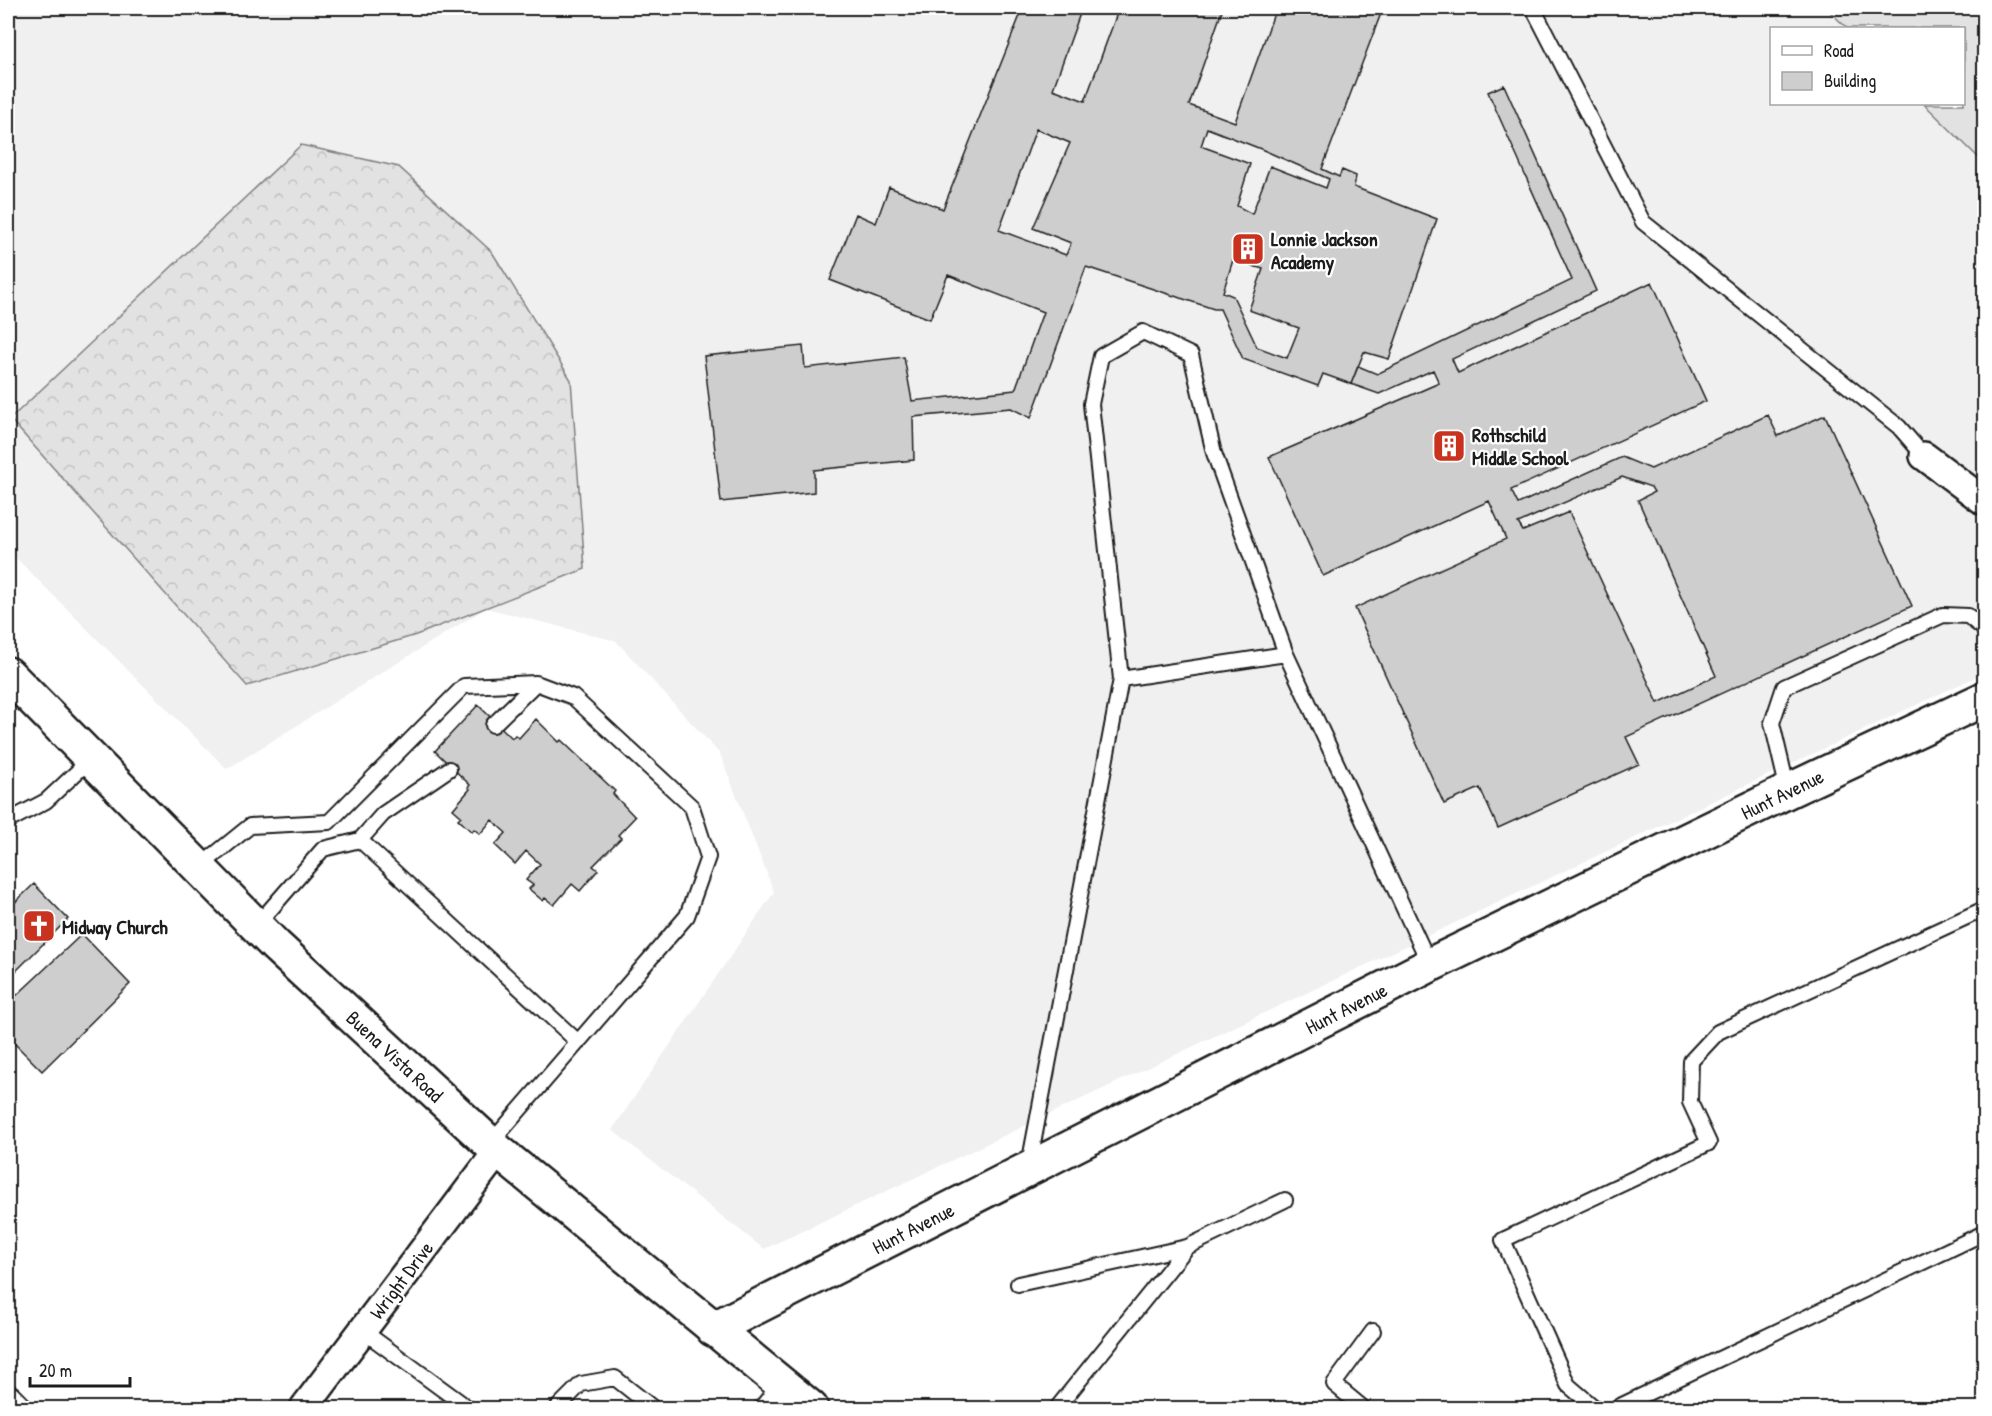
<svg xmlns="http://www.w3.org/2000/svg" width="1992" height="1416" font-family="'Patrick Hand',sans-serif">
  <defs>
    <pattern id="forest-crowns" width="20" height="18" patternUnits="userSpaceOnUse" patternTransform="scale(1.5)"><rect width="20" height="18" fill="#e2e2e2"/><path d="M2 6a3 3 0 1 1 6 0M12 15a3 3 0 1 1 6 0" fill="none" stroke="#c1c1c1"/></pattern>
  </defs>
  <rect width="100%" height="100%" fill="#fff"/>
  <filter id="ink" filterUnits="userSpaceOnUse"><feTurbulence type="fractalNoise" baseFrequency=".0167" numOctaves="2"/><feDisplacementMap in="SourceGraphic" scale="12" xChannelSelector="R" yChannelSelector="G"/><feConvolveMatrix kernelMatrix="1 2 1 2 8 2 1 2 1" color-interpolation-filters="sRGB"/></filter>
  <g filter="url(#ink)">
    <!-- built -->
    <path fill="#f0f0f0" fill-rule="evenodd" d="M8 8H1984V673L764 1249 612 1130 774 892 720 754 616 641 486 608 227 769 8 550ZM1772 28H1964V104H1772Z"/>
    <!-- forest -->
    <path fill="url(#forest-crowns)" stroke="#7f7f7f" stroke-width="1.5" d="M301 145 399 167 492 252 571 380 585 569 416 635 247 686 10 419Z"/>
    <!-- pitch -->
    <path fill="#e2e2e2" stroke="#7f7f7f" stroke-width="1.5" d="M1826 8H1984V163L1924 104H1964V28H1847Z"/>
    <!-- building -->
    <path fill="#cecece" stroke="#1c1c1c" stroke-width="1.5" fill-rule="evenodd" d="M1023 8H1082L1053 89 1085 101 1119 8H1223L1189 105 1235 122 1276 8H1383L1322 169 1339 177 1342 170 1356 176 1354 187 1437 219 1389 359 1364 352 1351 384 1323 374 1318 386 1243 359 1220 309H1214L1086 267 1031 418 1011 408 913 417 914 460 814 470V492L721 502 704 356 803 346 805 368 904 357 912 401 1015 390 1043 312 948 275 930 319 830 280 856 214 876 223 889 187 943 209ZM1207 128 1261 149 1329 179 1326 188 1270 166 1252 214 1237 206 1250 164 1201 146ZM1036 129 1070 143 1033 228 1071 243 1066 255 999 230ZM1233 260 1263 269 1249 310 1299 328 1287 358 1257 347 1233 296 1223 292Z
      M1504 85 1596 291 1452 359 1458 373 1652 282 1706 401 1511 490 1518 504 1622 457 1651 469 1768 415 1778 436 1825 415 1912 606 1626 737 1639 764 1498 828 1480 788 1444 804 1355 608 1506 539 1489 501 1323 576 1269 457 1439 383 1433 370 1379 394 1351 384 1358 366 1377 374 1572 280 1488 92ZM1622 477 1651 487 1654 492 1638 500 1716 676 1658 703 1569 512 1523 531 1518 523Z
      M478 705 512 738 515 735 519 738 536 719 559 742 561 740 615 791 613 794 635 817 618 835 621 838 593 866 598 870 580 891 572 884 554 905 545 898 543 901 529 889 533 885 526 880 540 864 526 851 515 864 495 845 506 833 492 820 480 834 474 829 472 832 458 819 461 816 453 809 470 789 468 787 470 785 435 751Z
      M34 884 68 919 8 979V909Z
      M82 934 130 984 42 1071 8 1037V988L16 996Z"/>
    <g fill="none" stroke-linecap="round" stroke-linejoin="round">
      <!-- service casing -->
      <g stroke="#1c1c1c" stroke-width="18">
        <path id="service" d="M1533 8 1643 222 1899 427 1924 456
          M1121 679 1286 654
          M493 725 536 683
          M1788 791 1772 723 1784 687 1943 615 1968 616 1984 629
          M8 821 46 801 91 759
          M360 840 578 1042
          M198 868 250 826 329 822 464 686 536 683 573 697 692 807 708 857 687 916 490 1144
          M256 926 323 849 360 840 383 814 449 769
          M1029 1165 1121 679 1091 404 1101 356 1143 332 1191 355 1214 453 1286 654 1430 965
          M1018 1284 1187 1247
          M363 1331 468 1408
          M557 1408 581 1384 615 1378 653 1408
          M761 1408 780 1384
          M1057 1408 1187 1247 1285 1200
          M1363 1408 1334 1384 1373 1331
          M1595 1408 1568 1385 1503 1240 1709 1143 1690 1102 1691 1061 1718 1032 1984 909
          M1616 1408 1984 1233"/>
      </g>
      <!-- minor casing -->
      <g stroke="#1c1c1c" stroke-width="32">
        <path id="minor" d="M1924 456 1984 501
          M8 1399 17 1408
          M304 1408 498 1151"/>
      </g>
      <!-- tertiary casing -->
      <g stroke="#1c1c1c" stroke-width="38">
        <path id="tertiary" d="M713 1329 1430 965 1788 791 1984 699"/>
      </g>
      <!-- secondary casing -->
      <g stroke="#1c1c1c" stroke-width="38">
        <path id="secondary" d="M8 674 276 946 498 1151 811 1408"/>
      </g>
      <!-- service -->
      <use href="#service" stroke="#fff" stroke-width="14"/>
      <!-- minor -->
      <use href="#minor" stroke="#fff" stroke-width="27"/>
      <!-- tertiary -->
      <use href="#tertiary" stroke="#fff" stroke-width="33"/>
      <!-- secondary -->
      <use href="#secondary" stroke="#fff" stroke-width="33"/>
    </g>
  </g>
  <!-- icons -->
  <defs>
    <g id="building-square" transform="scale(1.725)"><rect x="-9" y="-9" width="18" height="18" rx="4" fill="#c8321e" stroke="#fff"/><path d="M-4-6H4V6H1V3H-1V6H-4ZM-2.5-4.3h1.7v1.8h-1.7ZM.8-4.3h1.7v1.8H.8ZM-2.5-1h1.7V.8h-1.7ZM.8-1h1.7V.8H.8Z" fill="#fff"/></g>
    <g id="church-square" transform="scale(1.725)"><rect x="-9" y="-9" width="18" height="18" rx="4" fill="#c8321e" stroke="#fff"/><path d="M-1.2-6h2.4v3.5h3.3v2.4h-3.3V6h-2.4V-.1h-3.3v-2.4h3.3Z" fill="#fff"/></g>
  </defs>
  <g fill-rule="evenodd">
    <use href="#building-square" x="1248" y="249"/>
    <use href="#building-square" x="1449" y="446"/>
    <use href="#church-square" x="39" y="926"/>
  </g>
  <g text-anchor="middle" dominant-baseline="central" stroke-width="4.5" stroke-linejoin="round" paint-order="stroke">
    <!-- poi labels -->
    <g font-size="20" font-weight="bold" fill="#1c1c1c" stroke="#fff" text-anchor="start">
      <text x="1271" y="238">Lonnie Jackson<tspan x="1271" dy="23">Academy</tspan></text>
      <text x="1472" y="434">Rothschild<tspan x="1472" dy="23">Middle School</tspan></text>
      <text x="62" y="926">Midway Church</text>
    </g>
    <!-- street labels -->
    <g font-size="20" fill="#1c1c1c" stroke="#fff">
      <text transform="translate(1782 794) rotate(-26)">Hunt Avenue</text>
      <text transform="translate(1346 1008) rotate(-27)">Hunt Avenue</text>
      <text transform="translate(395 1056) rotate(43)">Buena Vista Road</text>
      <text transform="translate(913 1228) rotate(-27)">Hunt Avenue</text>
      <text transform="translate(401 1280) rotate(-53)">Wright Drive</text>
    </g>
  </g>
  <!-- margin -->
  <rect width="1992" height="1416" fill="none" stroke="#fff" stroke-width="30"/>
  <rect x="15" y="15" width="1962" height="1386" fill="none" stroke="#1c1c1c" stroke-width="2" filter="url(#ink)"/>
  <!-- legend -->
  <rect x="1770" y="27" width="195" height="78" fill="#ffffff" stroke="#a4a4a4" stroke-width="1.5"/>
  <rect x="1782" y="46" width="30" height="9" fill="#ffffff" stroke="#a4a4a4" stroke-width="1.5"/>
  <text x="1824" y="57" font-size="18" fill="#1c1c1c">Road</text>
  <rect x="1782" y="72" width="30" height="18" fill="#cecece" stroke="#a4a4a4" stroke-width="1.5"/>
  <text x="1824" y="87" font-size="18" fill="#1c1c1c">Building</text>
  <!-- scale -->
  <path d="M30 1377v9h100v-9" fill="none" stroke="#1c1c1c" stroke-width="3"/>
  <text x="39" y="1377" font-size="18" fill="#1c1c1c" stroke="#ffffff" stroke-width="4.5" paint-order="stroke">20 m</text>
</svg>
